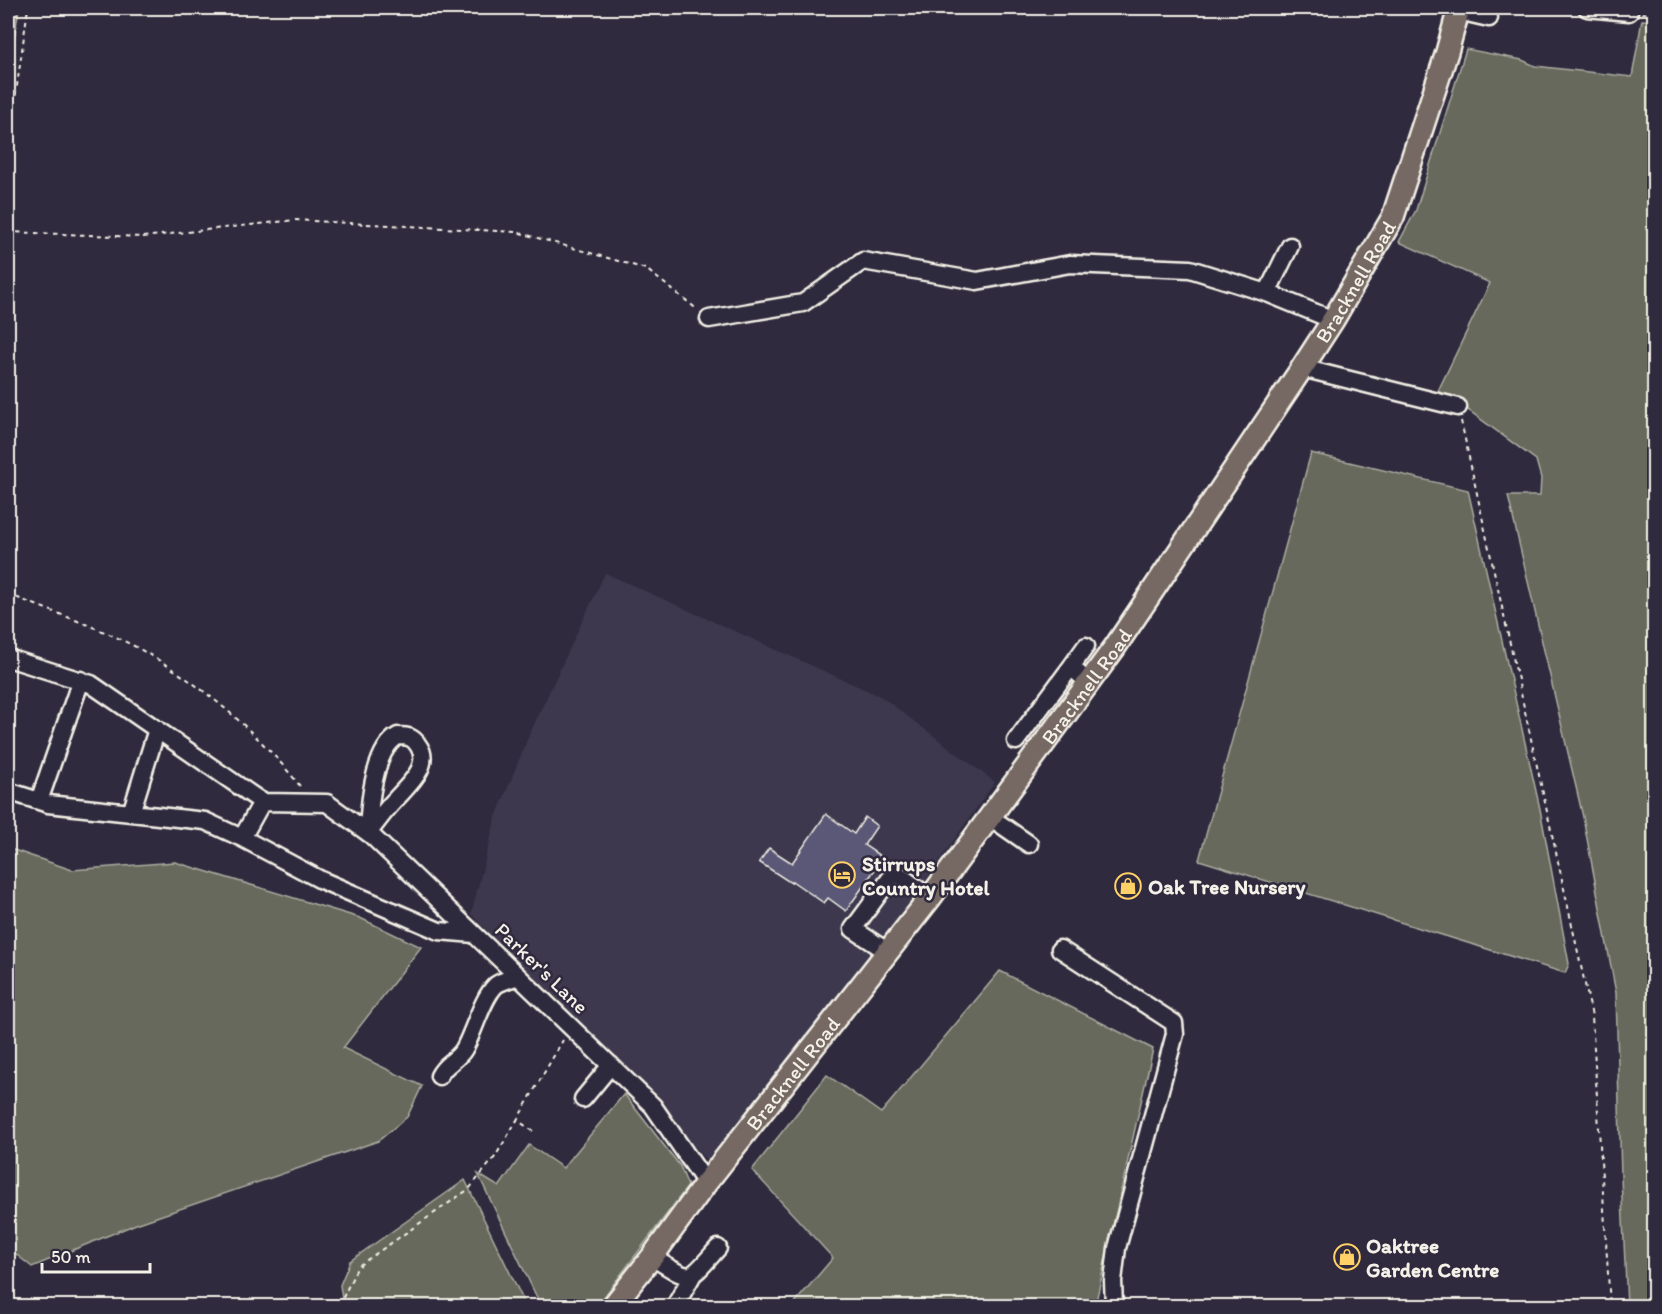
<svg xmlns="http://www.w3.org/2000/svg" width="1662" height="1314" font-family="Itim,sans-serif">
  <rect width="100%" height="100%" fill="#2f2a3d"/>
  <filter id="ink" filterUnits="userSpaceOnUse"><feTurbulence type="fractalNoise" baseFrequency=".0167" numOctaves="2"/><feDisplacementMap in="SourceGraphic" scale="12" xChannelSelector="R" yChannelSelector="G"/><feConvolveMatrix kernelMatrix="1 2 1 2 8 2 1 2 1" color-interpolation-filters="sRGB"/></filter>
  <g filter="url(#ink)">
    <!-- built -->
    <path fill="#3c384e" d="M605 573 882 697 995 782 867 963 708 1161 471 914 496 817 529 735Z"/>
    <!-- green -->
    <path fill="#66695b" stroke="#adada2" stroke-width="1.5" d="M8 8H19L8 78Z
      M1642 20 1654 21V1306H1627L1621 1177 1616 993 1583 817 1508 496H1540L1541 478 1536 460 1468 410 1437 393 1490 283 1399 242 1416 210 1466 49 1522 60 1535 66 1632 77Z
      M1311 453 1468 490 1540 809 1569 964 1565 973 1199 860Z
      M8 848 72 870 175 862 360 918 421 947 343 1048 422 1086 407 1117 378 1141 136 1224 32 1267 8 1248Z
      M1000 971 1153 1049 1095 1306H792L833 1258 752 1170 827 1075 881 1113Z
      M624 1094 680 1166 688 1186 597 1306H541L478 1174 499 1187 529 1145 563 1168Z
      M465 1180 526 1306H343L340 1285 350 1261Z"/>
    <!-- building -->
    <path fill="#5a5976" stroke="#f4f1e8" stroke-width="1.5" d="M826 814 854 834 865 817 877 826 864 845 883 858 846 911 828 898 824 903 792 881 791 883 759 862 769 848 792 863Z"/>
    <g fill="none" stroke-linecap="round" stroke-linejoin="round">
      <!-- minor casing -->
      <g stroke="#f4f1e8" stroke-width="21">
        <path id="minor" d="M1587 8 1629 12
          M1458 11 1489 18
          M1267 293 1290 246
          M709 319 803 303 863 261 977 281 1070 264 1190 269 1267 293 1333 320
          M1302 368 1458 407
          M8 658 91 684 262 802 327 803 371 835 653 1106 706 1183
          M1071 667 1086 646
          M398 736C408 736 413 737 418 745 433 765 407 786 395 800 385 810 377 822 368 833 369 807 373 750 398 736Z
          M1016 741 1071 667 1088 682
          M8 791 48 804 205 821 242 838 262 802
          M39 801 81 680
          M131 813 157 729
          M990 817 1029 844
          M242 838 321 880 439 931 474 934
          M1060 949 1174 1023 1175 1034 1117 1248 1113 1281 1114 1306
          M888 952 853 929 895 872 930 898
          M439 1076C445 1063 457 1061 464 1049 474 1032 482 998 496 985 501 981 511 979 518 976
          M583 1099 611 1065
          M652 1257C693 1282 686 1284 718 1248
          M675 1306 692 1276"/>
      </g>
      <!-- major casing -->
      <g stroke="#f4f1e8" stroke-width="26">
        <g id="major">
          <path id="s1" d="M613 1306 652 1257 706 1183 930 898 1115 647 1302 368 1333 320 1393 217 1447 52 1459 8"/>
        </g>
      </g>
      <!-- path -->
      <path stroke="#f4f1e8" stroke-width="2" stroke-dasharray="4.5 4.5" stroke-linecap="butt" d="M1642 13 1654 14
        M8 149 28 8
        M8 232 143 237 295 220 517 232 646 269 698 310
        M1461 421 1592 1016 1610 1306
        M8 594C49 611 94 625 134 646 196 679 257 731 300 786
        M533 1131 517 1120 563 1040
        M339 1306 356 1270 361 1264 469 1189 495 1157 517 1120"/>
      <!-- minor -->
      <use href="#minor" stroke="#2f2a3d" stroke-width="16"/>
      <!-- major -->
      <use href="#major" stroke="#766964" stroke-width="21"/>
    </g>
  </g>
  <!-- icons -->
  <defs>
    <g id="hotel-ring" transform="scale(1.35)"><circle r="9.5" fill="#2f2a3d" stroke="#ffd166" stroke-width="1.5"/><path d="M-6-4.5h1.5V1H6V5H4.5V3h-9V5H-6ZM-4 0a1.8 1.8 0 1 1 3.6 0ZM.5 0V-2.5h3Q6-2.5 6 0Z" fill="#ffd166"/></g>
    <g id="shop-ring" transform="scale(1.35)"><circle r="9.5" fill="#2f2a3d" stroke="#ffd166" stroke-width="1.5"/><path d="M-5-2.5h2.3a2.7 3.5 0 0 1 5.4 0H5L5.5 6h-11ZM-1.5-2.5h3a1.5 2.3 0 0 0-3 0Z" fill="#ffd166"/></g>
  </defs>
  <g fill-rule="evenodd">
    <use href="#hotel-ring" x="842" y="875"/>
    <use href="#shop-ring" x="1128" y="886"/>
    <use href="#shop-ring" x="1347" y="1257"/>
  </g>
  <g text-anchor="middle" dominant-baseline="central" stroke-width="5" stroke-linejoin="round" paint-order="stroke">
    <!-- street labels -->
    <g font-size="21" fill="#f4f1e8" stroke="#2f2a3d">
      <text stroke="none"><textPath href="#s1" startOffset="1266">Bracknell Road</textPath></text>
      <text stroke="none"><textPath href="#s1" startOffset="780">Bracknell Road</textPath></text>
      <text transform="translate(542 968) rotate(44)">Parker's Lane</text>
      <text stroke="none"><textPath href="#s1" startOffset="294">Bracknell Road</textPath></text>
    </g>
    <!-- poi labels -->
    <g font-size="21" font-weight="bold" fill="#f4f1e8" stroke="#2f2a3d" text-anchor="start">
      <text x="862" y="863">Stirrups<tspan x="862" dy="24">Country Hotel</tspan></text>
      <text x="1148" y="886">Oak Tree Nursery</text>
      <text x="1366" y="1245">Oaktree<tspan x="1366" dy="24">Garden Centre</tspan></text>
    </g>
  </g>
  <!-- margin -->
  <rect width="1662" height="1314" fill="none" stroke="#2f2a3d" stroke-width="30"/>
  <rect x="15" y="15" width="1632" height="1284" fill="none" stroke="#f4f1e8" stroke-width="2" filter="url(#ink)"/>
  <!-- scale -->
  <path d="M42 1263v9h108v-9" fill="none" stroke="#f4f1e8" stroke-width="3"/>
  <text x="51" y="1263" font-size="18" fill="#f4f1e8" stroke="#2f2a3d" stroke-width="4.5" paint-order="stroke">50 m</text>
</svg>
